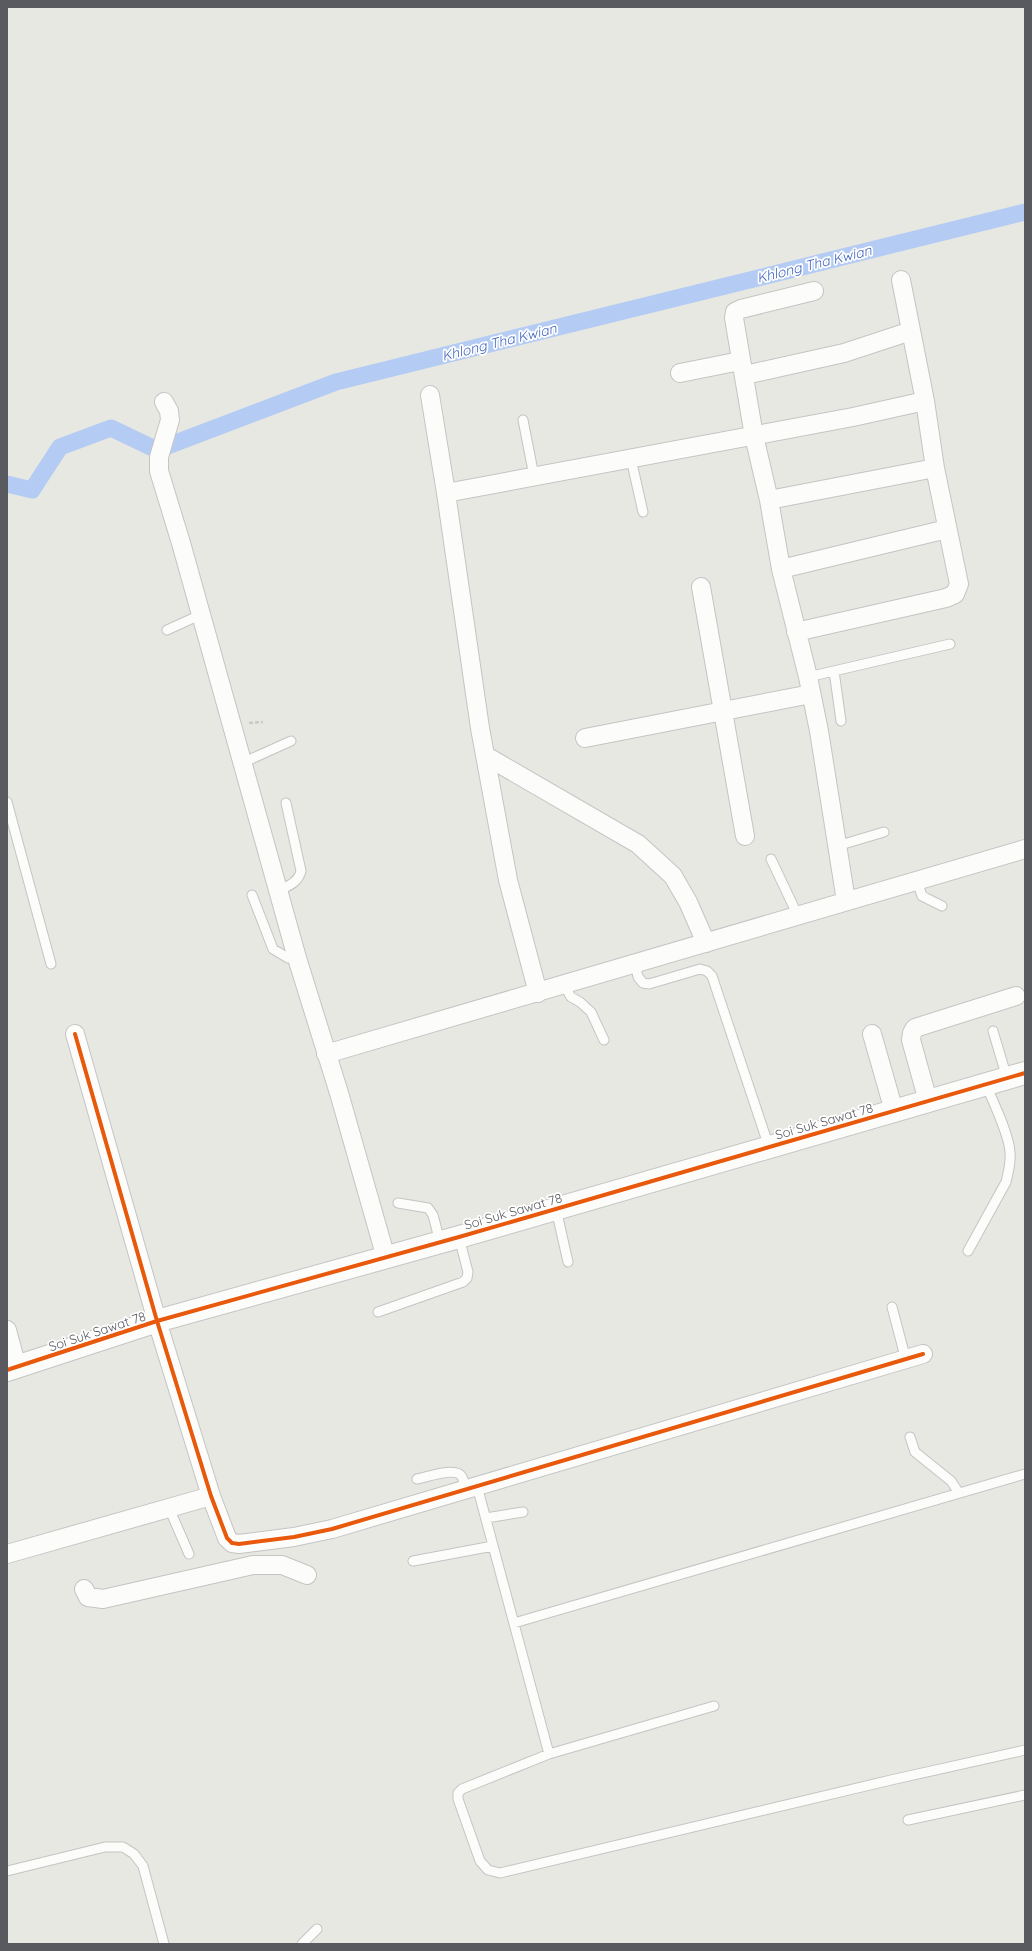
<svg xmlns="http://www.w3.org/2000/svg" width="1032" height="1951" font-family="Quicksand,sans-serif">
  <rect width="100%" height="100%" fill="#e8e8e2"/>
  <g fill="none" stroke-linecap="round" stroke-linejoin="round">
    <!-- canal -->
    <path stroke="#b4ccf4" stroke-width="17" d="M7 484 32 490 60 447 111 428 157 450 336 382 1025 212"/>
    <!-- lane casing -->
    <g stroke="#c4c4c4" stroke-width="11">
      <path id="lane" d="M523 420 534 476
        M631 459 643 512
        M167 630 200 615
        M834 671 841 721
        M808 677 950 644
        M242 763 291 741
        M7 802 51 964
        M837 846 884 832
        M771 859 798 916
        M917 881 922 896 942 906
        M278 891C288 886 298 883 301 871L286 803
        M252 895 273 949 288 958H297
        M635 963 638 977 643 983 649 984 700 969 707 971 712 976 769 1147
        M564 985 571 997 580 1002 591 1012 604 1040
        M993 1031 1007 1078
        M398 1203 428 1208 433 1215 440 1242
        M556 1209 568 1262
        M968 1251 1006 1182C1008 1173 1011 1163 1010 1153 1010 1137 993 1101 986 1085
        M892 1307 906 1360
        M378 1312 463 1282 467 1278 468 1272 459 1237
        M910 1437 915 1452 951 1481 959 1493
        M417 1479C427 1477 457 1466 462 1477 464 1480 464 1485 465 1489
        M477 1486 549 1754
        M169 1508 189 1554
        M486 1518 523 1512
        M413 1561 493 1546
        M514 1623 1025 1474
        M714 1706 549 1754 462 1789 458 1793V1799L480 1861 488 1870 500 1873 891 1780 1025 1750
        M908 1820 1025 1795
        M7 1871 105 1847H123L134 1854 143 1866 164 1944
        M302 1944 317 1929"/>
    </g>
    <!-- street casing -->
    <g stroke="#c4c4c4" stroke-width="20">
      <path id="street" d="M814 291 741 309 735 312 734 318 754 436 769 500 781 569 808 677 819 731 846 901
        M680 373 740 361
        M745 375 844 353 911 331
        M430 395 446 493 480 728 508 880 538 993
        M164 402 169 411 170 420 159 457V471L181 543 297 958 339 1093 386 1258
        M446 493 853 417 925 401
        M769 500 935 468
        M781 569 947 529
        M701 587 745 836
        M796 632 946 598 955 594 959 584 935 468 925 401 901 280
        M585 738 811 694
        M486 756 638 844 673 876 688 902 706 943
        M75 1034 157 1321 211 1496 227 1538 232 1543 239 1544 294 1537 332 1529 923 1354
        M872 1034 894 1111
        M326 1054 1025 849
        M928 1101 911 1040 912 1033 915 1028 1016 996
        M7 1330 17 1367
        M7 1554 211 1496
        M84 1589 88 1597 103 1599 253 1565H282L307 1575"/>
    </g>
    <!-- secondary casing -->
    <g stroke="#c4c5c4" stroke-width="24">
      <path id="secondary" d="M7 1370 157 1321 459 1237 1025 1073"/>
    </g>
    <!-- path -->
    <path stroke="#c6cac9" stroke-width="2.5" stroke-dasharray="4 2" stroke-linecap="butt" d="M249 723 263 722"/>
    <!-- lane -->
    <use href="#lane" stroke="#fcfcfb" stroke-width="9"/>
    <!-- street -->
    <use href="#street" stroke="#fcfcfb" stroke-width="18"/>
    <!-- secondary -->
    <use href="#secondary" stroke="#fcfcfb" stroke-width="22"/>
    <!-- cycleway casing -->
    <g stroke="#fff" stroke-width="6">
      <path id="cycleway" d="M75 1034 157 1321 211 1496 227 1538 232 1543 239 1544 294 1537 332 1529 923 1354
        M7 1370 157 1321 459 1237 1025 1073"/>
    </g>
    <!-- cycleway -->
    <use href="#cycleway" stroke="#e8590c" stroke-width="4"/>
  </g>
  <g text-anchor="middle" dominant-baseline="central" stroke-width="3.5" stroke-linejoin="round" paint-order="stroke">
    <!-- street labels -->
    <g font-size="13" fill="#585a60" stroke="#fff">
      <text transform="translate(824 1121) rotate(-16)">Soi Suk Sawat 78</text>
      <text transform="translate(513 1211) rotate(-16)">Soi Suk Sawat 78</text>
      <text transform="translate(97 1331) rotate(-18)">Soi Suk Sawat 78</text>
    </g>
    <!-- water labels -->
    <g font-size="14" font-style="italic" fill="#4265be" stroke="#fff">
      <text transform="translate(814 264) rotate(-14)">Khlong Tha Kwian</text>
      <text transform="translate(499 342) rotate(-14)">Khlong Tha Kwian</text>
    </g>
  </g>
  <!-- border -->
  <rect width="1032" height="1951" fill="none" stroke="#585a60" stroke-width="16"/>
</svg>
